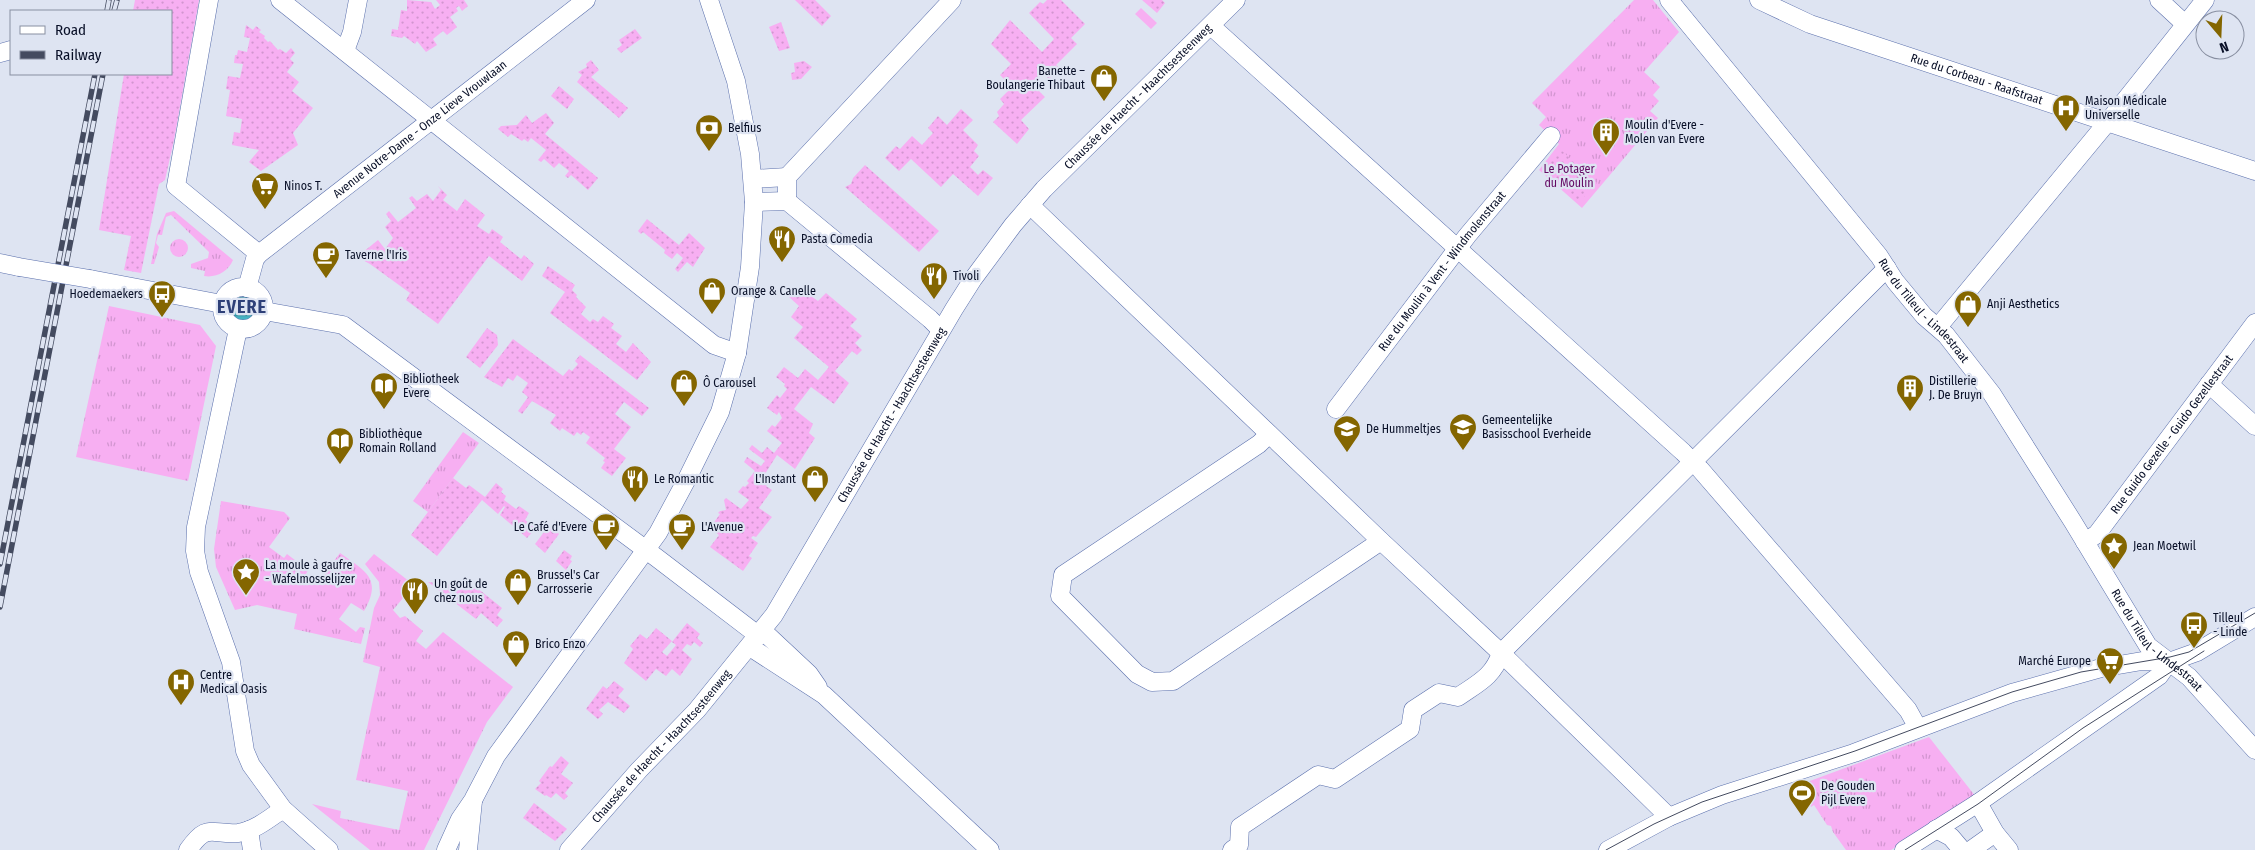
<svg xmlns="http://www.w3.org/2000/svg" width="2255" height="850" font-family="'Fira Sans Condensed',sans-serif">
  <defs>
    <pattern id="grass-tufts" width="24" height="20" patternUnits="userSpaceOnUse" patternTransform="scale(1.25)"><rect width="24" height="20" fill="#f7aff2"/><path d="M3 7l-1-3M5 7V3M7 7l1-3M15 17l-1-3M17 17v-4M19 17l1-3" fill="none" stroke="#d295d0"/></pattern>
    <pattern id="garden-dots" width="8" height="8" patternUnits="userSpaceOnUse" patternTransform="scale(1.25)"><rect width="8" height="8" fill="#f7aff2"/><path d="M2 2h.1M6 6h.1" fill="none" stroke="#d295d0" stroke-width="1.8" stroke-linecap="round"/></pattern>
    <pattern id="water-rules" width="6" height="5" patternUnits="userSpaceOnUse" patternTransform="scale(1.25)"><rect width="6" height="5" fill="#45b2c2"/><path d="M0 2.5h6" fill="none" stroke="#388f9e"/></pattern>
  </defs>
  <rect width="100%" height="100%" fill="#dee4f2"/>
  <!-- grass -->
  <path fill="url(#grass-tufts)" d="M1634 0H1653L1679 32 1644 72 1660 87 1653 95 1659 101 1650 111 1658 118 1582 208 1539 170 1559 144 1539 125 1546 117 1532 103Z
    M1141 8 1157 23 1151 29 1135 14Z
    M174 211 233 260C228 272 216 278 204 276L205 271 191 268V264L208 258 209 252 171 215 166 217 162 235H158L156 243 159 247 154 264H151L157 234 166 213Z
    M170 248a9 9 0 1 1 18 0a9 9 0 1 1-18 0Z
    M109 306 200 325 216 346 188 481 76 457Z
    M463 432 479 443 428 512 413 501Z
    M221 501 284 512 290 518 269 547 284 558 287 554 308 570 306 574 317 583 340 553C365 571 383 578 364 611L351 603 339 619 356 632 360 627 365 628 361 644 294 629 297 614 257 605 235 610 216 567 214 549Z
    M374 554 414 585 393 610 400 618 405 616 423 631 416 641 426 649 443 632 513 687 487 722 424 850H370L312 804 341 811 340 818 399 830 408 791 356 780 380 667 363 662 374 608 380 595 379 582 365 564Z
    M1929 737 1976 797 1891 850H1846L1833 832 1831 826 1827 825 1814 805 1811 807 1799 785Z"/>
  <!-- garden -->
  <path fill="url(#garden-dots)" d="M135 0H199L174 140 165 180 159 184 141 273 124 270 131 236 99 230 124 74H171V11H133Z
    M407 0 431 2 435 9 440 5 436 0H464L468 6 462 11 459 6 456 8 458 11 450 17 457 27 447 35 443 31 433 39 437 45 426 52 417 41 415 44 404 36 402 38 391 36 392 29 398 30 401 10 407 11Z
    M795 0H815L831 16 822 26Z
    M1047 0H1061L1085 24 1071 38 1077 44 1056 65 1060 68 1049 79 1043 73 1032 84 1045 97 1021 120 1029 129 1017 144 993 122 999 116 997 112 1004 104 1000 99 1012 87 1000 75 1011 64 991 44 1010 20 1042 52 1054 39 1029 13 1040 2 1043 4Z
    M1142 0H1162L1165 3 1157 13Z
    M781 22 790 48 779 51 769 27Z
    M246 25 253 30 256 26 261 30 259 32 265 36 264 38 268 42 270 41 278 50 280 49 286 53 291 48 295 53 290 59 294 63 287 72 299 82 292 91 313 108 293 133 298 145 261 171 249 162 259 150 232 145 234 132 240 133 242 119 226 116 230 90 226 89 228 76 240 78 243 64 234 63 235 55H237L238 50 247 52 250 38 244 37Z
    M635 29 642 38 621 53 617 49 622 45 619 40Z
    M591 60 599 70 591 77 628 108 619 118 577 82 582 75 578 72 587 67 586 64Z
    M804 61 812 67 801 79 792 80 791 73 795 72 794 63Z
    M559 86 574 99 567 109 551 96Z
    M961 109 973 120 963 130 978 145 974 151 979 156 970 167 978 175 983 170 993 178 978 196 953 174 941 187 911 159 899 171 885 158 896 146 900 149 912 136 922 145 933 133 928 128 938 116 947 125Z
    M546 113 554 123 545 134 598 178 588 190 571 175 568 178 565 176 569 171 559 163 554 168 544 159 541 162 538 160 546 150 531 138 528 142 524 139 522 141 511 134 508 137 498 129 501 126 517 125 526 115 532 123Z
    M1560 149 1597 183 1578 203 1541 169Z
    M865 165 939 231 919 252 845 187 851 184 853 178Z
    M438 186 447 195 443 200 457 211 465 199 485 215 477 226 489 234 492 229 503 237 500 242 521 259 524 255 534 264 522 281 489 256 438 324 406 300 410 293 370 264 357 257 378 240 385 249 393 238 385 227 391 221 386 214 389 211 398 222 416 208 409 198 412 196 417 201 427 194 433 201 441 190Z
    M647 219 679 245 689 233 705 248 693 267 687 262 678 272 675 269 683 258 677 253 672 259 664 253 665 250 643 232 641 234 638 231Z
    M548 266 575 285 572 290 577 295 576 297 586 307 581 314 590 322 593 319 598 322 603 316 614 324 611 328 622 336 616 344 626 352 633 343 651 362 637 380 550 313 565 292 542 276Z
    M798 287 818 301 826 293 857 319 850 326 862 336 855 343 862 350 857 355 852 351 835 371 849 383 834 404 811 387 794 409 813 424 809 433 815 438 795 469 777 455 763 477 769 482 766 486 772 490 759 508 772 517 756 537 753 536 751 538 758 543 749 556 752 558 743 571 710 547 719 535 710 528 720 514 718 513 720 511 726 510 724 500 726 498 741 509 749 500 738 492 743 486 745 487 749 483 747 481 755 471 744 462 747 457 761 466 765 461 749 449 752 445 762 453 767 447 774 453 782 443 767 431 772 425 775 427 782 418 779 412 777 415 767 408 777 395 780 398 787 389 784 386 785 384 776 377 784 367 798 378 805 369 818 380 829 367 794 338 803 327 791 317 799 306 789 297Z
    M487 328 497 335 498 345 480 368 466 357Z
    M513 339 563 376 569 369 572 371 578 364 575 361 580 355 649 408 642 416 624 402 615 414 631 427 614 449 626 458 612 476 601 468 605 462 603 461 605 458 586 443 590 437 583 432 581 435 577 432 574 436 562 428 560 431 550 423 556 415 532 401 522 414 518 411 528 397 522 392 528 383 517 375 513 381 508 378 502 387 484 377Z
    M453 478 466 488 469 485 485 497 496 483 503 489 501 492 506 496 504 500 516 509 519 506 529 513 525 520 536 528 527 538 500 515 505 507 504 506 498 514 482 500 437 556 411 535Z
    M551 526 559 534 545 553 535 544 547 528 549 529Z
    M564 550 572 556 570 560 572 561 566 570 556 561Z
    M428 582 476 587 502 608 497 615 503 620 497 627 481 613 476 619Z
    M687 623 700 634 697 638 703 643 700 647 694 642 691 646 687 644 682 650 692 659 680 676 672 669 666 676 656 669 646 681 624 663 633 649 630 646 640 634 647 639 656 628 672 641 662 652 667 656 676 645 672 642Z
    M614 681 624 689 618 696 630 706 624 713 608 702 599 710 603 714 598 719 586 709 603 686 607 689Z
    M561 756 569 763 561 774 573 783 565 793 568 796 564 800 556 793 551 798 546 795 545 796 535 789 541 783 539 781 550 766 552 767Z
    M534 803 567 829 555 841 523 818Z"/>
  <!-- water -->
  <path fill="url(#water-rules)" stroke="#338194" d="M231 309a12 12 0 1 1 24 0a12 12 0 1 1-24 0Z"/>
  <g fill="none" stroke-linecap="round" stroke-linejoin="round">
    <!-- minor casing -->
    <g stroke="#5b70ad" stroke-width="19">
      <g id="minor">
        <path d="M209 0 176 186 259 254"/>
        <path d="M280 0 714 345 737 353"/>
        <path id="s1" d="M1669 0 1879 256 1895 281 1924 316 1946 335 1992 394 2073 522 2148 646 2189 677 2255 750"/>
        <path id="s2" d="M1759 0 1810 24 2255 171"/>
        <path d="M2159 0 2185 24"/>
        <path d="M1211 26 1683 452 1700 469 1908 710 1918 728"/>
        <path d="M345 51 352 32 358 0"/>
        <path d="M0 53 11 50"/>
        <path d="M753 179 787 177"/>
        <path d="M787 201V177L952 0"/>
        <path d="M754 202 787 201 930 319 941 330"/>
        <path d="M1030 205 1381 541 1501 653 1669 817"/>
        <path d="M0 263 19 267"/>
        <path d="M90 279 222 304"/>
        <circle cx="243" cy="308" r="21"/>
        <path id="s3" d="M247 288 255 259 259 254 586 0"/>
        <path d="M264 311 343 325 657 558 759 636"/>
        <path d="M1938 327 2115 113 2205 0"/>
        <path d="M238 329 196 527 195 551 199 572 231 662 245 751 251 765 283 809 329 850"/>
        <path d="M2209 384 2255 426"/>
        <path id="s4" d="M1336 409 1467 236 1551 136"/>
        <path d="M1269 434 1259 444 1063 575 1060 596 1137 674 1152 682 1173 681 1381 541"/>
        <path id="s5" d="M2085 542 2097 534 2255 323"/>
        <path d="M763 631 809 674 818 687"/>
        <path d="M750 647 824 695 990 850"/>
        <path d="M1978 803 1995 833 2009 850"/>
        <path d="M1936 829 1951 837 1962 850"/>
        <path d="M249 830 252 850"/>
        <path d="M188 850C208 822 210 835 238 833 254 831 270 818 283 809"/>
        <path d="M446 850 460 819 473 800 496 756 658 533 687 479 720 412 737 353 750 267 754 202 750 154 736 81 709 0"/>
        <path d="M468 850 473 801"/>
        <path id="s6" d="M569 850 639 770 697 710 774 615 954 309 973 279 1013 225 1044 189 1236 0"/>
        <path d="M1232 850 1239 845 1240 827 1318 775 1335 779 1410 729 1413 710 1439 693 1458 697C1478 683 1493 677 1501 653L1887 268"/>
        <path d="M1608 850 1669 817 1722 795 1854 753 2012 693 2101 668 2142 661 2169 662 2197 652 2255 617"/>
        <path d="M1904 850 1978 803 2159 676 2169 662"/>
        <path d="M1971 850 1995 833"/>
      </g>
    </g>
    <!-- minor -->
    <use href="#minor" stroke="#fff" stroke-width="18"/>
    <!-- tram -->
    <path stroke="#444b60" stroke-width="1" d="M1606 850 1654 824 1702 802 1855 751 2012 692 2081 672 2170 657 2189 652 2255 613
      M1905 850 1978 804 2083 728 2204 651"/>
    <!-- rail casing -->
    <g stroke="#444b60" stroke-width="5.5">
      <path id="rail" d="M107 11 109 0
        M114 11 117 0
        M0 564 95 74
        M0 607 103 74"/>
    </g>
    <!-- rail -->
    <use href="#rail" stroke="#dee4f2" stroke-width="4" stroke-dasharray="11" stroke-linecap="butt"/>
    <!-- minor-bridge casing -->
    <g stroke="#5b70ad" stroke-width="19" stroke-linecap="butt">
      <path id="minor-bridge" d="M19 267 90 279"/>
    </g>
    <!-- minor-bridge -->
    <use href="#minor-bridge" stroke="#fff" stroke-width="18"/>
  </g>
  <!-- icons -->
  <defs>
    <g id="shop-pin" transform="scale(1.4375)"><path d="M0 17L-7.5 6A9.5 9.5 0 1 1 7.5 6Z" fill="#846600" stroke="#dee4f2"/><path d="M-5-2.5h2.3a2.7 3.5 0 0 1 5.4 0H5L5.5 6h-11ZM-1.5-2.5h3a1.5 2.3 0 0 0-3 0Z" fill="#fff"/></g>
    <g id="hospital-pin" transform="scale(1.4375)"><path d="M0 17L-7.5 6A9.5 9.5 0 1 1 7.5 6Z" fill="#846600" stroke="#dee4f2"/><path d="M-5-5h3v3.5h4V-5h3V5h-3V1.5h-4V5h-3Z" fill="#fff"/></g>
    <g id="bank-pin" transform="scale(1.4375)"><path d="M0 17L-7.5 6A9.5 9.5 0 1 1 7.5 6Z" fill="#846600" stroke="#dee4f2"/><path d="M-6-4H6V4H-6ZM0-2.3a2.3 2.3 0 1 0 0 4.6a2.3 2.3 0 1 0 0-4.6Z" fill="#fff"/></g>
    <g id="building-pin" transform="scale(1.4375)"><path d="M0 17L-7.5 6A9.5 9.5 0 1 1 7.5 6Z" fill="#846600" stroke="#dee4f2"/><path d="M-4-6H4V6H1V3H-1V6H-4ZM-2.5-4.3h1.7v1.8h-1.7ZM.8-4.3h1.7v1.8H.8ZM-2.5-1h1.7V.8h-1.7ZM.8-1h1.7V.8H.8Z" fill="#fff"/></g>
    <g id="supermarket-pin" transform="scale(1.4375)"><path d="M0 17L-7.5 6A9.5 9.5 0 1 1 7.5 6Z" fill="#846600" stroke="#dee4f2"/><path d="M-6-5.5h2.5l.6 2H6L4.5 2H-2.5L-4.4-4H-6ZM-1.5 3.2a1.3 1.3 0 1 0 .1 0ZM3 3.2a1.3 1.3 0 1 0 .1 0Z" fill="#fff"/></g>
    <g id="restaurant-pin" transform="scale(1.4375)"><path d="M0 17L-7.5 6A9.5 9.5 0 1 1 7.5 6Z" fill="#846600" stroke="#dee4f2"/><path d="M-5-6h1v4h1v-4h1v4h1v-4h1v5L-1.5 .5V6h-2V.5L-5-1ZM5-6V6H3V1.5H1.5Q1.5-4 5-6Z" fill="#fff"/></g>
    <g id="cafe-pin" transform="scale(1.4375)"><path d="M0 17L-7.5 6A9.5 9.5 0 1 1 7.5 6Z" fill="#846600" stroke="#dee4f2"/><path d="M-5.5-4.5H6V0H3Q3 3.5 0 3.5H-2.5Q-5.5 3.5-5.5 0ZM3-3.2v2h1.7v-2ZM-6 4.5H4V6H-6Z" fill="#fff"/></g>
    <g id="bus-pin" transform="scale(1.4375)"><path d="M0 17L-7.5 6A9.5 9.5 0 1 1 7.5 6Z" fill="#846600" stroke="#dee4f2"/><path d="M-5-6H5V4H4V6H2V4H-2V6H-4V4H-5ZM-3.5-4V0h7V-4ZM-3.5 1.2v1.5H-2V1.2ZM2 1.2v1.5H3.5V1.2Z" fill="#fff"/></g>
    <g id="library-pin" transform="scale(1.4375)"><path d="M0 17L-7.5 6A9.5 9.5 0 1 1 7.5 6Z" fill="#846600" stroke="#dee4f2"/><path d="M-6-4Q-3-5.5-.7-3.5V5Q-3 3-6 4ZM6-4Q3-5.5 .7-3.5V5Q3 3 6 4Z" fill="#fff"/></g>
    <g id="school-pin" transform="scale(1.4375)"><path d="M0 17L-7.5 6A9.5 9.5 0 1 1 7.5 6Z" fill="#846600" stroke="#dee4f2"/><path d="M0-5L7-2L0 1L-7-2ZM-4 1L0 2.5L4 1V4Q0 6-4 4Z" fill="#fff"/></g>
    <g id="sight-pin" transform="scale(1.4375)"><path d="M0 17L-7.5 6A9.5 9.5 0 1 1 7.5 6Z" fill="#846600" stroke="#dee4f2"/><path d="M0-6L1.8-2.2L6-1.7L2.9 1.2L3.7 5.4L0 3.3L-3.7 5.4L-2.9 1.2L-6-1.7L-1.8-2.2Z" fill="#fff"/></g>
    <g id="stadium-pin" transform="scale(1.4375)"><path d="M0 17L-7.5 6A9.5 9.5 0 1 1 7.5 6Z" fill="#846600" stroke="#dee4f2"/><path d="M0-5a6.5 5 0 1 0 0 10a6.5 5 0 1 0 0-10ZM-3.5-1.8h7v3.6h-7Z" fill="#fff"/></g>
  </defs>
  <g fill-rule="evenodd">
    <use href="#shop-pin" x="1104" y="78"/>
    <use href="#hospital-pin" x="2066" y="108"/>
    <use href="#bank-pin" x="709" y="128"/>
    <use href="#building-pin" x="1606" y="132"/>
    <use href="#supermarket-pin" x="265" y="186"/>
    <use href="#restaurant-pin" x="782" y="239"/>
    <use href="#cafe-pin" x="326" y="255"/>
    <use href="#restaurant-pin" x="934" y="276"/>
    <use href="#shop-pin" x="712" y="291"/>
    <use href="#bus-pin" x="162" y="294"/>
    <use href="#shop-pin" x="1968" y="304"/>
    <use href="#shop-pin" x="684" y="383"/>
    <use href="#library-pin" x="384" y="386"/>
    <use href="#building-pin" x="1910" y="388"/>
    <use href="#school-pin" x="1463" y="427"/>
    <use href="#school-pin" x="1347" y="429"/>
    <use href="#library-pin" x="340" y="441"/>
    <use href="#restaurant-pin" x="635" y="479"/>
    <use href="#shop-pin" x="815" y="479"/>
    <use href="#cafe-pin" x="606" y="527"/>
    <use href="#cafe-pin" x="682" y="527"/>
    <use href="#sight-pin" x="2114" y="546"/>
    <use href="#sight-pin" x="246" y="572"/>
    <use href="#shop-pin" x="518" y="582"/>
    <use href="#restaurant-pin" x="415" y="591"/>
    <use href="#bus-pin" x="2194" y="625"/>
    <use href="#shop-pin" x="516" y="644"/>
    <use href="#supermarket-pin" x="2110" y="661"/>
    <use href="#hospital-pin" x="181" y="682"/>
    <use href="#stadium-pin" x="1802" y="793"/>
  </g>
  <g text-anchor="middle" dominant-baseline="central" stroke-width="4.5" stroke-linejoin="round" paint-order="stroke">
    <!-- poi labels -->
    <g font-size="12" fill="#080f27" stroke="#dee4f2" text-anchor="start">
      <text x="1085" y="71" text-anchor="end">Banette –<tspan x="1085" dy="14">Boulangerie Thibaut</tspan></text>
      <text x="2085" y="101">Maison Médicale<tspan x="2085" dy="14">Universelle</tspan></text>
      <text x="1625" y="125">Moulin d'Evere -<tspan x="1625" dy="14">Molen van Evere</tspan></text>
      <text x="728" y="128">Belfius</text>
      <text x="284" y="186">Ninos T.</text>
      <text x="801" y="239">Pasta Comedia</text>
      <text x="345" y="255">Taverne l'Iris</text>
      <text x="953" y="276">Tivoli</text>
      <text x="731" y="291">Orange &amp; Canelle</text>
      <text x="143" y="294" text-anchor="end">Hoedemaekers</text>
      <text x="1987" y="304">Anji Aesthetics</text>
      <text x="403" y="379">Bibliotheek<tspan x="403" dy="14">Evere</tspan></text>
      <text x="1929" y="381">Distillerie<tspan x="1929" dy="14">J. De Bruyn</tspan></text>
      <text x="703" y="383">Ô Carousel</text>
      <text x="1482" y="420">Gemeentelijke<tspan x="1482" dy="14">Basisschool Everheide</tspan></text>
      <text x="1366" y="429">De Hummeltjes</text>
      <text x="359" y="434">Bibliothèque<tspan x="359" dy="14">Romain Rolland</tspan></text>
      <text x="654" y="479">Le Romantic</text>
      <text x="796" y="479" text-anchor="end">L'Instant</text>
      <text x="587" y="527" text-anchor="end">Le Café d'Evere</text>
      <text x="701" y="527">L'Avenue</text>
      <text x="2133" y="546">Jean Moetwil</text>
      <text x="265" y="565">La moule à gaufre<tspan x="265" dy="14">- Wafelmosselijzer</tspan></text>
      <text x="537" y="575">Brussel's Car<tspan x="537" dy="14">Carrosserie</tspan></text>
      <text x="434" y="584">Un goût de<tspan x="434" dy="14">chez nous</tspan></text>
      <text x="2213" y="618">Tilleul<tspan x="2213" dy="14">- Linde</tspan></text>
      <text x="535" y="644">Brico Enzo</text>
      <text x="2091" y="661" text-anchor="end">Marché Europe</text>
      <text x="200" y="675">Centre<tspan x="200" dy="14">Medical Oasis</tspan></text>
      <text x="1821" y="786">De Gouden<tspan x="1821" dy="14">Pijl Evere</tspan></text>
    </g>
    <!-- street labels -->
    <g font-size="12" fill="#080f27" stroke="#dee4f2">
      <text stroke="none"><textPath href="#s2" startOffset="232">Rue du Corbeau - Raafstraat</textPath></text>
      <text stroke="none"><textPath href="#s6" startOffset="949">Chaussée de Haecht - Haachtsesteenweg</textPath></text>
      <text stroke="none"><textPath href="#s3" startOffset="240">Avenue Notre-Dame - Onze Lieve Vrouwlaan</textPath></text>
      <text stroke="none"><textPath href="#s4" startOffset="174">Rue du Moulin à Vent - Windmolenstraat</textPath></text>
      <text stroke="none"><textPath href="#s1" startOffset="402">Rue du Tilleul - Lindestraat</textPath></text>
      <text stroke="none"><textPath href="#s6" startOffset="544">Chaussée de Haecht - Haachtsesteenweg</textPath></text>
      <text stroke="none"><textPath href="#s5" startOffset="139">Rue Guido Gezelle - Guido Gezellestraat</textPath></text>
      <text stroke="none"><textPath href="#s1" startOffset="808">Rue du Tilleul - Lindestraat</textPath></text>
      <text stroke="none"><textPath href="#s6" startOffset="139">Chaussée de Haecht - Haachtsesteenweg</textPath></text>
    </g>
    <!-- park labels -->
    <g font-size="12" fill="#640963" stroke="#dee4f2">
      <text x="1569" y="169">Le Potager<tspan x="1569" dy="14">du Moulin</tspan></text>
    </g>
    <!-- district labels -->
    <g font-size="18" font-weight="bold" letter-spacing="1" fill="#2e4078" stroke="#dee4f2">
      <text x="242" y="307">EVERE</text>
    </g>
  </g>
  <!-- legend -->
  <rect x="10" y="10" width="162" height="65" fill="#dee4f2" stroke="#888fa1"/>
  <rect x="20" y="26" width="25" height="8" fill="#ffffff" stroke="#888fa1"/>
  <text x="55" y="35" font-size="15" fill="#080f27">Road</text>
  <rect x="20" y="51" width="25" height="8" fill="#444b60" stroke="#888fa1"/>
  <text x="55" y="60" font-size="15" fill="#080f27">Railway</text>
  <!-- north arrow -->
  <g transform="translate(2220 35) rotate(161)"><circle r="24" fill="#dee4f2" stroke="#888fa1"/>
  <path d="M0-4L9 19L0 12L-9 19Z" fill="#846600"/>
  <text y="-8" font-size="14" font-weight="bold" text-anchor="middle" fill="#080f27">N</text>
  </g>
</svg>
